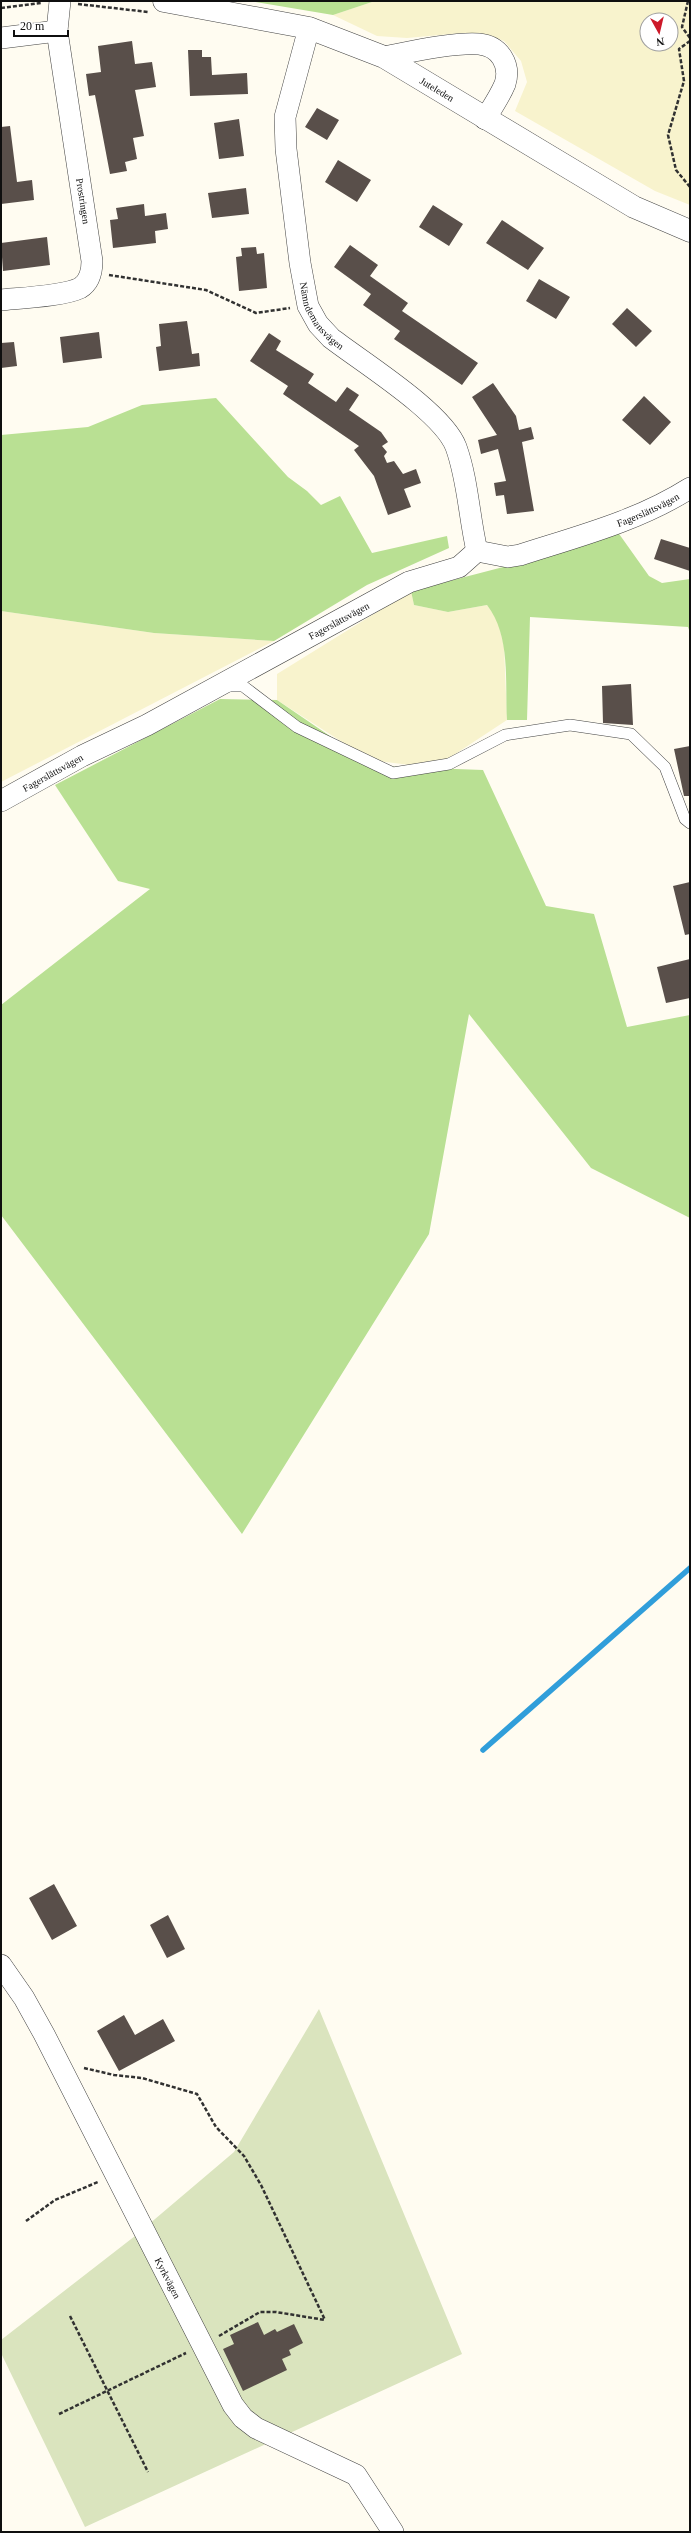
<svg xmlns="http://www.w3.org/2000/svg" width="691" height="2533" font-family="'Times New Roman',serif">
  <rect width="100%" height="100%" fill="#fffcf1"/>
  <!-- farmland -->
  <path fill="#f8f3cd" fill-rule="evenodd" d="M375 1H690V205L655 191 515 111 527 82 521 61 504 41 489 35 462 33 407 38 377 36 333 15ZM647 20H671V44H647Z
    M411 591 414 605 448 612 487 605 497 618 504 646 507 720 434 768 370 760 277 700V674Z
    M1 611 154 633 274 641 1 782Z"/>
  <!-- forest -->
  <path fill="#b9e093" d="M249 1H375L333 15Z
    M216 398 288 477 307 491 321 505 340 496 372 553 447 536 449 548 367 585 274 641 154 633 1 611V435L88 427 142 405Z
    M617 531 649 576 662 583 690 579V633L688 627 530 617 527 720H507C505 682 511 636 487 605L448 612 414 605 411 591 572 549Z
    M220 699 277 700 374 766 483 770 546 906 594 914 627 1027 690 1015V1218L591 1168 469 1014 429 1234 242 1534 1 1215V1005L150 889 118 881 55 785Z"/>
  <!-- cemetery -->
  <path fill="#dae4be" d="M319 2009 462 2354 85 2527 1 2353V2340L135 2236 234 2152Z"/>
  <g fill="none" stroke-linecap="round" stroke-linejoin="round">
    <!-- stream -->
    <path stroke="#309eda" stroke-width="5.5" d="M483 1750 690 1568"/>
  </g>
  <!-- building -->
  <path fill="#594f4a" d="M132 41 135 64 152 62 156 87 135 90 144 136 133 138 137 159 125 162 127 171 110 174 95 95 89 96 86 74 101 72 98 46Z
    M188 50H202V57H211L212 75 247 73 248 94 190 96Z
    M317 108 339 120 327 140 305 127Z
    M239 119 244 156 219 159 214 123Z
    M10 126 17 182 32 180 34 200 1 204V127Z
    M338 160 371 180 357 202 325 182Z
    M246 188 249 214 212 218 208 193Z
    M144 204 145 216 166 213 168 229 155 231 156 243 113 248 110 220 118 219 116 208Z
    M433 205 463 224 449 246 419 227Z
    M502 220 544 248 528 270 486 243Z
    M47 237 50 265 3 271 1 243Z
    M350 245 378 265 370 276 408 303 402 311 478 363 462 385 394 339 400 331 363 305 371 294 334 267Z
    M256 247 257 254 264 253 267 288 239 291 236 257 242 256 241 248Z
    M539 279 570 297 556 319 526 301Z
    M627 308 652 331 636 347 612 324Z
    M187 321 192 354 199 353 200 366 159 371 156 347 161 346 159 324Z
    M99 332 102 358 63 363 60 337Z
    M269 333 281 341 276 350 314 374 308 383 336 402 347 387 359 395 349 410 381 432 388 442 382 446 387 452 384 456 387 463 394 461 403 474 416 469 421 483 404 489 411 507 388 515 374 476 354 450 359 446 283 394 288 386 250 361Z
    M14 342 17 366 1 368V343Z
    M493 383 516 416 519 430 531 427 534 439 522 442 534 511 507 514 504 495 496 496 494 483 506 481 498 449 481 454 478 440 497 435 472 397Z
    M644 396 671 422 650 445 622 420Z
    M661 539 690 548V571L654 559Z
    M631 684 633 725 603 723 602 686Z
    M690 746V796H684L674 749Z
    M690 882V934L685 935 673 886Z
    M690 959V998L666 1003 657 967Z
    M54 1884 77 1926 52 1940 29 1898Z
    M168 1915 185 1949 167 1958 150 1925Z
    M124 2015 135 2035 163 2019 175 2041 119 2071 97 2031Z
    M258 2322 264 2335 275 2329 277 2332 294 2324 303 2343 289 2350 291 2355 282 2359 287 2370 243 2391 223 2349 234 2344 230 2335Z"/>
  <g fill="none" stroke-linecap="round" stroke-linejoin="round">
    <!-- service casing -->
    <g stroke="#424242" stroke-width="12">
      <path id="service" d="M227 686H243L297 727 393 773 449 764 505 735 570 725 631 734 665 767 685 819 690 823"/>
    </g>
    <!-- minor casing -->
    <g stroke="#424242" stroke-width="22">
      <g id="minor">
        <path id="s1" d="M309 28 285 117 286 149 300 263 308 306 318 324 331 338C362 362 443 412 456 447 468 480 469 517 477 551"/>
        <path d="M1 38 57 31"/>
        <path d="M384 57C410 52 454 42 479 44 500 46 511 65 505 84 500 96 492 108 485 119"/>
        <path d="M1 300C21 298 64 296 80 288 90 282 92 271 92 261L57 31 60 1"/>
        <path id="s2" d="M1 801 82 756 147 725 409 582 459 567 477 551 508 557 520 555C579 536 638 521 690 488"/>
        <path id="s3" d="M1 1965 24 1998 44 2034 233 2405 243 2418 256 2428 356 2475 393 2532"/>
      </g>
    </g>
    <!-- tertiary casing -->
    <g stroke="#424242" stroke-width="23">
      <g id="tertiary">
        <path id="s4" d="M164 1 309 28 384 57 634 207 690 231"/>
      </g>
    </g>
    <!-- path -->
    <path stroke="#313131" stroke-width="2.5" stroke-dasharray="4 2" stroke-linecap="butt" d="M688 1 682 27 690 38
      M78 4 148 12
      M1 8 41 3
      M690 41 679 49 684 81 668 135 676 170 690 187
      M109 275 206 290 256 313 290 308
      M84 2068 114 2075 142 2078 197 2094 216 2127 244 2156 261 2185 325 2320
      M26 2221 55 2200 98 2182
      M70 2316 148 2472
      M219 2336 260 2312H276L325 2320
      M59 2414 186 2353"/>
    <!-- service -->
    <use href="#service" stroke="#fff" stroke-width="11"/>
    <!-- minor -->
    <use href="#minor" stroke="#fff" stroke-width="21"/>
    <!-- tertiary -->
    <use href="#tertiary" stroke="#fff" stroke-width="22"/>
  </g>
  <g text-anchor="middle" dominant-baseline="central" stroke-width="4" stroke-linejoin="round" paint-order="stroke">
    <!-- street labels -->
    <g font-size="10" fill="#0f0f0f" stroke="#fff">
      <text stroke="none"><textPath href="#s4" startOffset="290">Juteleden</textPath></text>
      <text transform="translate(83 201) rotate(81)">Prostringen</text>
      <text stroke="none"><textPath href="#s1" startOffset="298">Nämndemansvägen</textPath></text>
      <text stroke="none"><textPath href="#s2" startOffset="719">Fagerslättsvägen</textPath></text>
      <text stroke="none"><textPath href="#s2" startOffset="383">Fagerslättsvägen</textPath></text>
      <text stroke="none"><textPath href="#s2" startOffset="59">Fagerslättsvägen</textPath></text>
      <text stroke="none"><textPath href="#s3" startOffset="355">Kyrkvägen</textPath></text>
    </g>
  </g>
  <!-- border -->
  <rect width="691" height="2533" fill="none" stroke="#0f0f0f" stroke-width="4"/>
  <!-- north arrow -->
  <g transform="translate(659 32) rotate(172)"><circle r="19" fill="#ffffff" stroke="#9f9f9f"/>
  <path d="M0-3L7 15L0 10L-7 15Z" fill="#cd1929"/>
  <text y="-6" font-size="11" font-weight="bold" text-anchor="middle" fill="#0f0f0f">N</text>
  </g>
  <!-- scale -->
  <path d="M14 30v6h54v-6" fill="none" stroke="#0f0f0f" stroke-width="2"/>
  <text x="20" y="30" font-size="12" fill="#0f0f0f" stroke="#ffffff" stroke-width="3" paint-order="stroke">20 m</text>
</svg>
